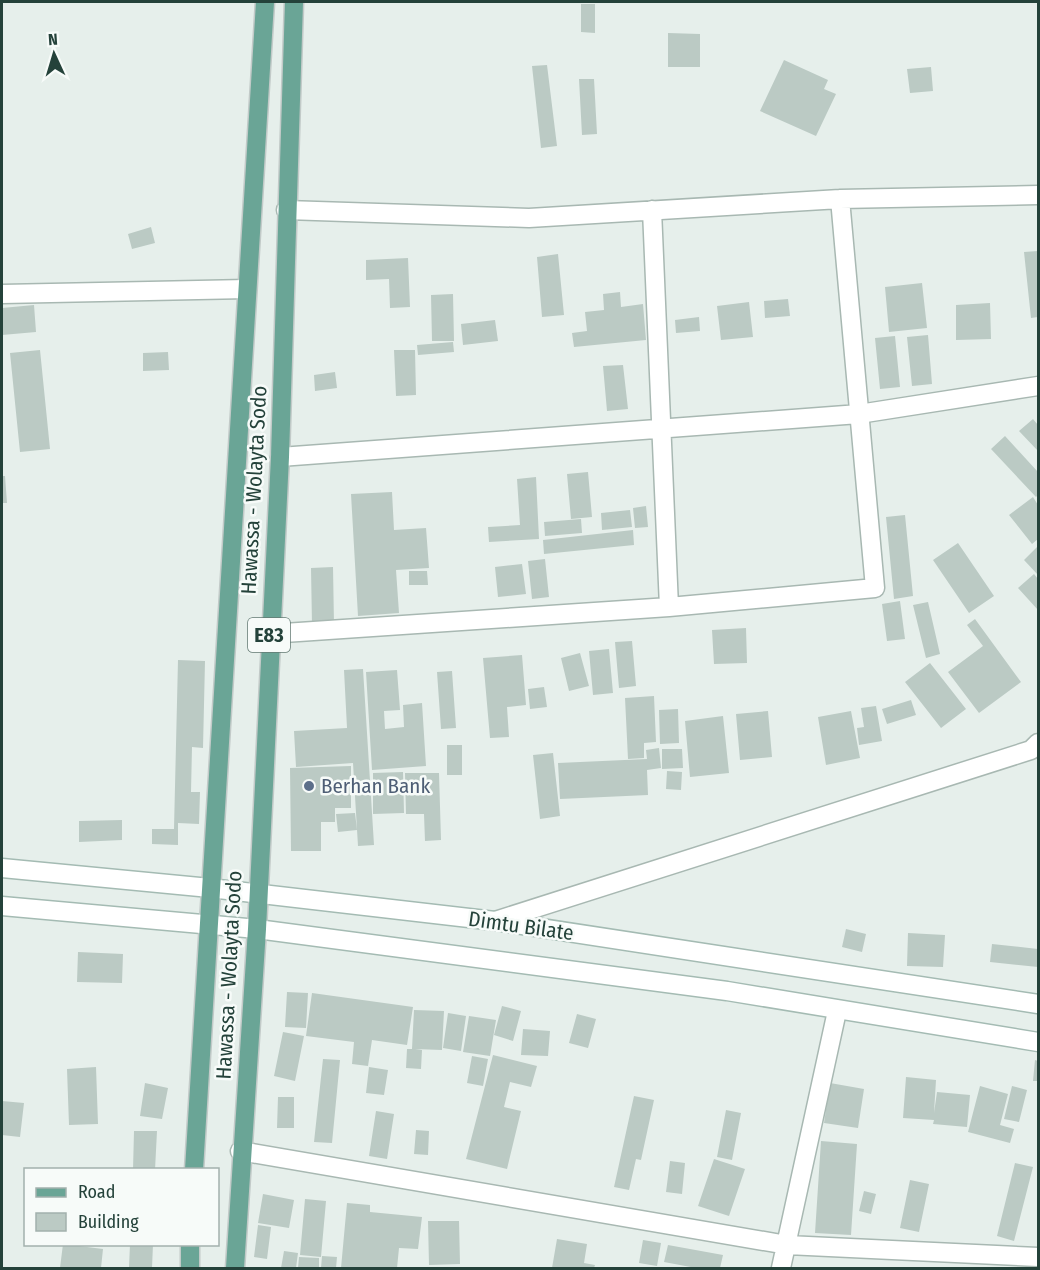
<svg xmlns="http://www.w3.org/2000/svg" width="1040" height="1270" font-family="'Fira Sans Condensed',sans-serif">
  <rect width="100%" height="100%" fill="#e6efeb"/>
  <!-- building -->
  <path fill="#bbcac4" d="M581 4H595V33L581 32Z
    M668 33 700 34V67H668Z
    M784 60 828 80 824 89 836 94 816 136 760 111Z
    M547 65 557 146 541 148 532 66Z
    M931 67 933 91 910 93 907 69Z
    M579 79H594L597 134 582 135Z
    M151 227 155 243 132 249 128 234Z
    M1038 251V317L1031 318 1024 252Z
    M558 254 564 315 542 317 537 257Z
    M408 258 410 307 390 308 389 279 366 280V260Z
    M922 283 927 328 889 332 885 287Z
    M620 292 621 307 643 304 646 340 574 347 572 333 587 331 585 312 604 310 603 294Z
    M453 294 454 341H432L431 295Z
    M788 299 790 316 765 318 764 301Z
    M749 302 753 337 721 340 717 306Z
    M990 303 991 339 956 340V305Z
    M34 305 36 332 2 335V308Z
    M699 317 700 331 676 333 675 320Z
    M495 320 498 341 463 345 461 324Z
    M928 335 932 384 912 386 907 337Z
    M895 336 900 387 880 389 875 338Z
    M453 342 454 352 418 355 417 345Z
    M40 350 50 449 20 452 10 353Z
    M394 350H415L416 395 396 396Z
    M168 352 169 370 143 371V353Z
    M623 365 628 409 607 411 603 366Z
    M335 372 337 388 315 391 314 375Z
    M1033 419 1038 425V451L1019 431Z
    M1005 436 1038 472V495L1036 497 991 449Z
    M588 472 592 517 571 519 567 474Z
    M2 476H5L7 503H2Z
    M536 477 539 539 489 542 488 527 520 525 517 479Z
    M392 492 394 530 426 528 429 568 396 570 399 613 358 616 351 494Z
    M1033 497 1038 505V539L1032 544 1009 515Z
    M646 506 648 527 635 528 633 508Z
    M630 510 632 527 602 530 601 513Z
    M905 515 913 596 894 599 886 517Z
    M581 519 582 533 545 536 544 522Z
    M633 530 634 545 544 554 543 540Z
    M958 543 994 596 969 613 933 560Z
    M1038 546V575L1024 560Z
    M545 559 549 597 532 599 528 561Z
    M522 564 526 594 498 597 495 567Z
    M333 567 334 625H312L311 568Z
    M409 571H427L428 585H409Z
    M1034 574 1038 579V610L1018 588Z
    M900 601 905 639 887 641 882 604Z
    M928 602 940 654 926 658 913 605Z
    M975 619 1021 682 979 713 948 672 983 646 967 625Z
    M746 628 747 663 714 664 712 630Z
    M632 641 636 686 619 688 615 642Z
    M609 649 613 693 593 695 589 651Z
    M580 653 589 686 569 691 561 658Z
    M522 655 526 705 507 707 509 737 490 738 483 658Z
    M178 660 205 661 203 748 192 747 191 792H200L199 824 178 823V845L152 844V829H174Z
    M930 663 966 709 941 728 905 682Z
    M363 669 374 845 358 846 353 763 296 767 294 731 347 728 344 670Z
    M397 670 400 710 384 711 385 729 404 727 403 705 422 703 426 766 372 770 366 672Z
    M452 671 456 728 441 729 437 672Z
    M544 687 547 707 530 709 528 689Z
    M654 696 656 742 644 743V758L628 759 625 698Z
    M911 700 916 715 887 724 882 709Z
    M876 706 882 741 859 745 857 728 864 727 861 708Z
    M678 709 679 743 660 744 659 710Z
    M768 711 772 757 740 760 736 714Z
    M851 711 860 758 826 765 818 717Z
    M723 716 729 773 690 777 685 721Z
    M447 745H462V775H447Z
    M659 748 661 768 647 770 648 795 560 799 558 763 647 759 646 750Z
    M662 749H682L683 768 662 769Z
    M553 753 560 816 540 819 533 755Z
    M351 766V808H335V822H321V851H291L290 768Z
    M667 771 682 772 681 790 666 789Z
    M403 772 404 813 373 814V773Z
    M405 773H439L441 840 425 841 424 814H406Z
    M355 813 357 830 338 832 336 814Z
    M122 820V840L79 842V821Z
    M846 929 866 934 862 952 842 947Z
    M908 933 945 935 943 967 907 966Z
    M992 944 1038 949V967L990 962Z
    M78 952 123 954 122 983 77 982Z
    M287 992 308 993 306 1028 285 1027Z
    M312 993 413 1007 407 1045 372 1040 368 1066 352 1064 354 1042 306 1036Z
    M502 1006 521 1011 513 1041 494 1035Z
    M414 1010 444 1011 442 1050 415 1049 422 1050 421 1069 406 1068 407 1049H412Z
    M448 1013 466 1016 461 1051 443 1048Z
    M577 1014 596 1019 588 1048 569 1043Z
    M469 1016 496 1020 490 1056 463 1052Z
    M523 1029 550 1031 548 1056 521 1055Z
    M283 1032 304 1036 295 1081 274 1076Z
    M493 1055 537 1066 531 1087 510 1082 504 1107 521 1111 507 1169 466 1159Z
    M472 1056 488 1059 483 1086 467 1083Z
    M323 1059 340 1060 332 1143 314 1142Z
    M1035 1060 1038 1061V1081H1033Z
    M96 1067 98 1124 69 1125 67 1069Z
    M369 1067 388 1070 384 1095 366 1093Z
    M906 1077 936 1080 934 1113 937 1092 970 1095 967 1127 933 1124 934 1120 903 1118Z
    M145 1083 168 1088 162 1119 140 1116Z
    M830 1083 864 1089 858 1128 824 1123Z
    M980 1086 1008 1094 1000 1125 1014 1129 1010 1143 968 1132Z
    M1012 1086 1027 1090 1019 1122 1004 1119Z
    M634 1096 654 1100 641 1160 636 1159 629 1190 614 1187Z
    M278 1097H294V1128H277Z
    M2 1101 24 1103 20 1137 2 1135Z
    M726 1110 741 1113 732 1160 717 1157Z
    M376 1111 394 1114 387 1159 369 1156Z
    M416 1130 429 1131 428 1155 414 1154Z
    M134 1131H157L155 1170H133Z
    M821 1141 857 1144 851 1235 815 1233Z
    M714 1159 745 1169 729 1216 698 1206Z
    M670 1161 685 1163 682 1194 666 1192Z
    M1015 1163 1033 1167 1014 1241 997 1236Z
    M910 1180 929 1184 919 1232 900 1228Z
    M864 1191 876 1194 871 1214 859 1211Z
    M263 1194 294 1200 289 1228 258 1223Z
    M305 1199 326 1201 321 1257 300 1255Z
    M347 1203 370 1205V1212L422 1217 418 1249 399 1248 397 1268H341Z
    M428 1221H459L460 1264 429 1265Z
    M258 1225 271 1227 267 1259 254 1257Z
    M557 1239 587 1244 584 1263 595 1265 594 1268H552Z
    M643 1240 661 1243 657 1266 639 1263Z
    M63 1244 103 1249 101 1268H60Z
    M130 1244H153L152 1268H129Z
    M668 1245 723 1255 720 1268H696L664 1262Z
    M284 1251 298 1253 296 1268H281Z
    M322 1256 337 1257 336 1268H321Z
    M299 1257 319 1258V1268H298Z"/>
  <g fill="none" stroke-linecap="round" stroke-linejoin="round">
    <!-- minor casing -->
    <g stroke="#a8b8b2" stroke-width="21">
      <path id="minor" d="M286 210 529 218 840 199 1038 195
        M652 210 669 607
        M2 294 247 289
        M280 457 859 414 1038 386
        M269 634 669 607 875 588 840 199
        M495 921 1031 750 1038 743
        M240 1151 787 1245 1038 1257
        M781 1268 837 1011"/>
    </g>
    <!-- secondary casing -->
    <g stroke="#a4bbb3" stroke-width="21">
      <path id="secondary" d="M2 868 210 888 495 921 1038 1004
        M2 906 257 929 727 991 1038 1042"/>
    </g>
    <!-- primary casing -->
    <g stroke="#c2cac8" stroke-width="21">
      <path id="primary" d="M194 1170 265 2
        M190 1244V1268
        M235 1268 257 929 280 457 294 2"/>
    </g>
    <!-- minor -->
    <use href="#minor" stroke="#fff" stroke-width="18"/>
    <!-- secondary -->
    <use href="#secondary" stroke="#fff" stroke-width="18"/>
    <!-- primary -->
    <use href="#primary" stroke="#6aa596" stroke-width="18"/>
  </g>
  <!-- markers -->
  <circle fill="#5c6f8a" stroke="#f7fbf9" stroke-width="2" cx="309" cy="786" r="6"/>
  <g text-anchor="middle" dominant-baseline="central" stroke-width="5" stroke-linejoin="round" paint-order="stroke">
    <!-- shield labels -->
    <rect fill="#f7fbf9" stroke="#637a73" stroke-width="1.5" x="248" y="618" width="42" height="34" rx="4.5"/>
    <g font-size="20" font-weight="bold" fill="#24423a">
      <text x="269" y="635">E83</text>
    </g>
    <!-- street labels -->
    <g font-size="21" fill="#24423a" stroke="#f7fbf9">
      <text transform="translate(254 490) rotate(-87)">Hawassa - Wolayta Sodo</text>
      <text transform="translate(521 926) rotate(8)">Dimtu Bilate</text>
      <text transform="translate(229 975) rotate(-87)">Hawassa - Wolayta Sodo</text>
    </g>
    <!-- service labels -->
    <g font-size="21" fill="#4e5e75" stroke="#f7fbf9" text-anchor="start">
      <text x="321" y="786">Berhan Bank</text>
    </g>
  </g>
  <!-- border -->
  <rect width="1040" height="1270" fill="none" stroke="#24423a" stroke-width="6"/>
  <!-- legend -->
  <rect x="24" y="1168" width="195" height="78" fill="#f7fbf9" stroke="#a3b1ad" stroke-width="1.5"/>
  <rect x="36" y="1188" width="30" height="9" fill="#6aa596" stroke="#a3b1ad" stroke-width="1.5"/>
  <text x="78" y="1198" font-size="18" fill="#24423a">Road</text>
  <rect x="36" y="1213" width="30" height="18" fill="#bbcac4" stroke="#a3b1ad" stroke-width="1.5"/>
  <text x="78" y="1228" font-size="18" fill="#24423a">Building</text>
  <!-- north arrow -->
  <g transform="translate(54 54) rotate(356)" stroke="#f7fbf9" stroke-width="4.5" paint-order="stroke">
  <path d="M0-4.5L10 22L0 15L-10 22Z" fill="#24423a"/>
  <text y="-9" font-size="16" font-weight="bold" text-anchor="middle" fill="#24423a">N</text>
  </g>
</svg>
